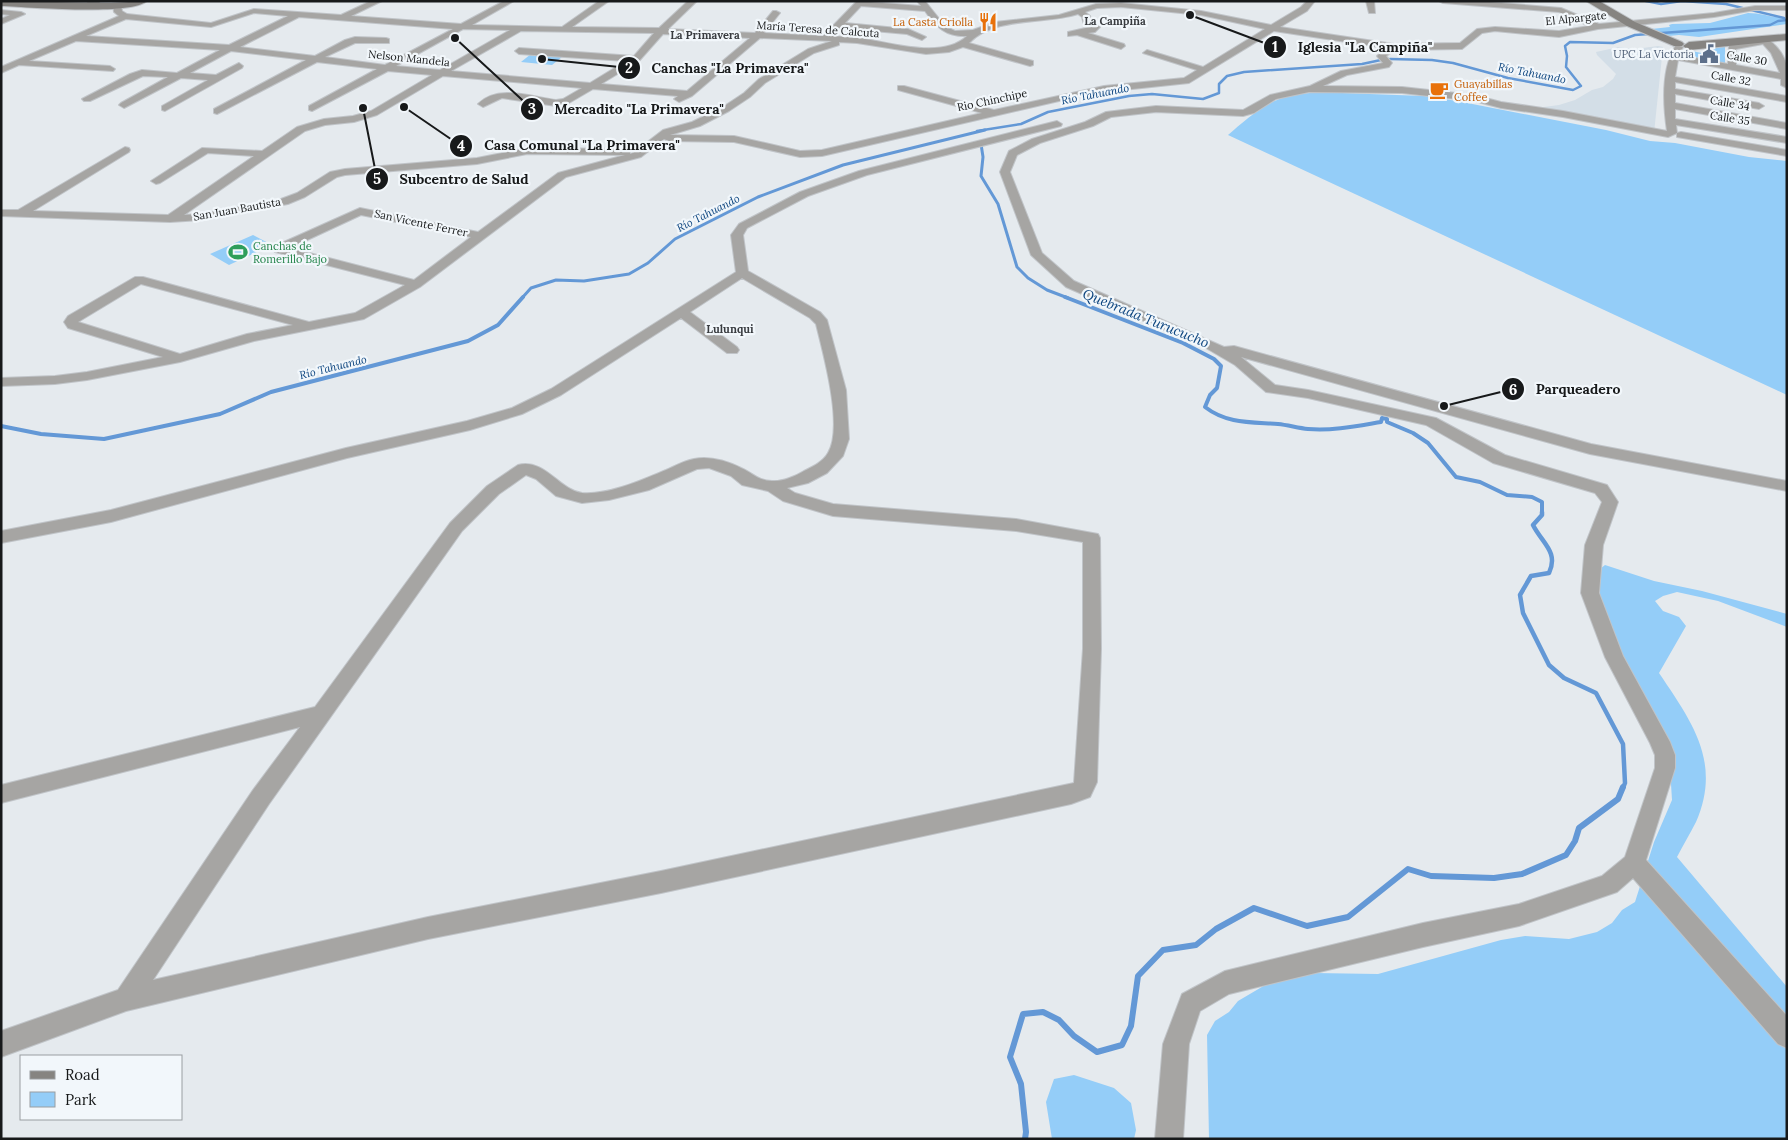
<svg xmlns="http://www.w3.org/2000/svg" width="1788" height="1140" font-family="Lora,serif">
  <rect width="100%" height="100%" fill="#e5eaee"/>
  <!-- built -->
  <path fill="#d3dee7" d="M1658 46 1663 47 1654 133 1591 116 1536 108 1559 105 1575 100 1592 90 1603 87 1613 79 1616 74 1597 55 1596 52 1619 47 1635 49Z"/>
  <!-- green -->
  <path fill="#94cdf8" d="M1748 13C1762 13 1773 18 1787 18V24L1699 37 1679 35 1668 36 1651 29 1670 27 1669 25 1672 24 1710 23Z
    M1725 45V64L1683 57V51C1697 49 1705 57 1720 55L1705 48Z
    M531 54 562 57 552 65 521 62Z
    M1342 93 1424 96 1457 101 1606 130 1650 141 1675 143 1749 157 1787 161V395L1228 135C1247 118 1273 96 1299 94 1313 92 1328 93 1342 93Z
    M253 235 272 245 229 265 210 254Z
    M1605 565 1654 581 1702 591 1787 614V627L1718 601 1677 592 1663 596 1655 601 1663 611 1679 617 1686 626 1659 673C1692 722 1722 762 1696 822 1690 834 1683 845 1677 857L1787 987V1139H1209L1207 1035 1215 1021 1229 1012 1238 1001 1279 977 1314 973 1378 974 1501 940 1525 936 1569 939 1597 932 1612 923 1622 910 1635 902 1654 842 1672 800 1671 784 1662 738 1616 657 1594 591 1595 573Z
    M1074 1075 1114 1088 1131 1103 1136 1130 1134 1139H1052L1046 1102 1054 1079Z"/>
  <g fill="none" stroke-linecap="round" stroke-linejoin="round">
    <!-- stream-far4 -->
    <path stroke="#6398d6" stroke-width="2.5" d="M1646 1 1661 4 1682 1 1726 4 1784 18
      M1390 59 1432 60 1453 63 1508 78 1573 90 1581 86 1566 67 1567 56 1565 46 1570 42 1613 43 1635 35 1770 25 1778 21 1787 20
      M977 131 1021 124 1048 112 1129 96 1152 94 1203 99 1219 93V84L1227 76 1244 72 1362 64 1381 60"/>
    <!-- stream-far3 -->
    <path stroke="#6398d6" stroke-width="3" d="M981 144 983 157 981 176 998 204 1017 267 1028 278 1047 290 1068 298
      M522 298 531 288 556 280 584 281 629 274 648 263 675 239 758 197 843 165 985 130"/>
    <!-- stream-far2 -->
    <path stroke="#6398d6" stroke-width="4" d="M1065 297 1183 343 1214 359 1221 366 1217 388 1210 395 1205 407C1227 424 1251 422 1278 424 1288 425 1298 428 1308 429 1333 431 1357 426 1381 422L1382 418 1387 419V422L1413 433 1428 443 1456 477 1480 482 1507 495 1532 497 1542 502V513
      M1 426 41 434 104 439 220 414 271 392 468 341 498 325 523 297"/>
    <!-- stream-far1 -->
    <path stroke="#6398d6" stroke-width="4.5" d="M1542 512V515L1533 525C1542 543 1559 552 1549 573L1531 576 1520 595 1523 613 1549 665 1564 678 1596 693 1623 744 1625 783 1623 788"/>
    <!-- stream -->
    <path stroke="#6398d6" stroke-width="6" d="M1025 1139 1026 1132 1021 1084 1010 1057 1023 1014 1043 1012 1059 1020 1074 1036 1097 1052 1122 1045 1131 1026 1138 976 1163 950 1196 945 1216 929 1254 908 1307 926 1348 917 1408 869 1431 876 1494 878 1522 874 1566 855 1575 841 1579 828 1618 799 1623 787"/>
    <!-- street casing -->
    <g stroke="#c0c4c8" stroke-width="2">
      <path id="street" d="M85 1H102L93 7Z
        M371 1H382L351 16 461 24 504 1H514L472 25 562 27 599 1H609L572 27 659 28 688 1H697L668 29 755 33 773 11H776L780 13 764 33 823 36 857 1 921 6 917 1H925L945 26 955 31 973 30 995 22 1059 15 1096 4 1121 3 1201 11 1271 25 1301 7 1307 1H1315L1307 11 1280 27 1394 44 1460 43 1477 29 1495 27 1559 31 1589 26 1559 12 1443 3 1439 1H1477L1561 8 1599 24 1714 13 1755 6H1787V10H1755L1714 17 1598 29 1559 37 1495 31 1482 33 1462 49 1396 50 1386 56 1392 63 1389 67 1347 75 1323 86 1402 87 1474 95 1501 102 1563 111 1667 131C1663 104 1661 68 1676 45L1683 47 1679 55 1728 64 1729 45 1757 40V37C1771 36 1784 53 1787 67 1788 73 1787 81 1787 88L1781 85V79L1678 60 1675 77 1787 96V102L1675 82V89L1759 103 1764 106 1759 109 1675 94V103L1787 123V129L1675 109V119L1787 137V143L1676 125 1677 133 1668 137 1563 117 1501 108 1474 101 1402 93 1309 92 1276 99 1254 113 1243 116 1156 112 1111 117 1093 126 1040 143 1017 155 1010 172 1042 253 1074 281 1224 347 1234 346 1591 444 1787 481V491L1590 454 1241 357 1275 385 1308 390 1436 418 1505 455 1607 485 1618 502 1603 545 1599 593 1623 656 1670 742 1675 755V768L1646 860 1787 1016V1048L1778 1044 1633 878 1617 892 1519 926 1423 947 1229 994 1200 1011 1189 1044 1183 1139H1155L1163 1044 1182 994 1225 971 1423 923 1519 904 1602 876 1625 857 1655 768V755L1650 743 1605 657 1581 593 1585 545 1602 502 1595 493 1493 463 1426 425 1308 398 1266 392 1235 365 1206 348 1066 287 1031 255 1000 172 1009 151 1032 139 1085 122 1106 112 1156 106 1243 110 1270 95 1310 86 1341 71 1383 63 1377 56 1386 48 1274 31 1189 83 1104 92 1072 98 822 156 800 157 734 142 669 141 664 139 641 157 566 177 420 287 364 319 254 341 180 362 87 380 55 384 1 386V378L55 376 87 372 163 357 68 328 64 322 68 316 135 277H143L309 322 355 313 405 285 275 252 273 249 275 246 360 208 478 232 558 173 625 155 527 154 477 164 345 175 337 177 305 197 288 204 201 220 170 222 1 216V210H18L125 147 129 148 130 150 129 152 33 211 168 215 254 156 208 153 160 183 156 184 151 181 202 148 262 151 297 127 324 119 353 116 371 111 432 75 388 71 312 111 309 110V106L377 69 317 62 217 114 214 113V109L306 60 231 51 190 73 216 75 239 63 243 66 242 68 165 111 162 110V106L208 80 181 78 124 108 119 105 121 103 168 77 143 76 90 101H84L82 99 130 74 142 70 177 73 220 50 76 41 29 61 110 66 115 69 113 71 19 65 1 73V67L119 16 114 12 113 5 117 3 121 5 122 11 127 14 211 23 254 9 341 15ZM861 6 925 11C936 27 946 37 967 36 942 60 890 42 859 38 850 37 841 37 832 36L840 28 907 34 922 40 926 37 908 29 845 23ZM1121 7 1201 15 1265 29 1203 67 1147 50 1143 53 1197 70 1184 78 1104 86 994 110 904 86H898V90L982 113 822 150 800 151 734 136 670 135 700 126 729 111 750 97 765 83 814 53 839 45V42L857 43 926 54 949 52 963 47 1030 66 1033 65V61L969 43C995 16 1043 25 1078 14L1082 17 1084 25 1090 27 1068 32V36L1077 35 1121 49 1125 46 1124 44 1088 33 1095 32 1100 27 1091 22 1090 16 1085 12 1097 8ZM254 13 288 16 229 45 86 36 126 19 211 27ZM299 17 453 29 385 65 325 57 355 43H389V39L386 38 355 37 345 40 315 56 240 47ZM463 29 510 30 440 70 396 66ZM521 31 654 33 634 56 519 48 515 51 519 54 626 61 590 83 451 71ZM663 34 750 38 687 91 601 84 639 61ZM760 38 832 41 808 49 759 79 744 93 723 107 692 122 663 130 633 153 630 154V150L626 149 527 148 477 158 345 169 330 172 297 193 281 199 201 214 184 215 305 131 325 125 354 122 377 115 443 76 582 88 563 99 556 100C532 97 498 84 478 104L483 107 502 98 556 106 569 103 593 89 678 96 674 99 679 102 692 96ZM1763 44 1771 53 1780 73 1736 65V49ZM361 215 471 237 414 280 290 248ZM141 284 293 325 247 334 180 354 78 322Z
        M1366 1H1374L1375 13H1369Z
        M1 10 21 12 25 14 1 24V19L10 15 1 14Z
        M1057 121 1062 124 1061 126 867 175 808 196 747 228 743 235 748 271 820 312 827 320 846 390 849 439 843 456 827 473 808 483 787 488 795 493 833 504 1016 519 1098 534 1100 538 1101 649 1097 782 1090 797 1071 804 661 893 428 939 126 1011 1 1057V1031L118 990 253 790 300 727 1 803V785L315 707 450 523 487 486 518 465C545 458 559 490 582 493 609 495 642 480 666 470 675 466 684 461 694 459 709 456 727 461 741 468 753 473 756 480 772 481 782 482 796 476 804 471 812 467 823 462 828 453 844 427 823 353 816 324L810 318 742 278 690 312 737 347 739 350 737 353H727L681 318 561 395 522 414 470 430 347 458 111 522 1 543V531L111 510 346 448 467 421 512 408 551 389 736 272 731 235 739 224 800 192 859 171ZM709 468 731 476 742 485 768 491 783 501 833 516 1016 531 1083 542V649L1074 783 661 871 428 917 153 980 269 804 462 531 499 494 526 475 536 479 556 496 582 503 609 500 649 490 697 469Z
        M1681 132 1787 150V156L1677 137V133Z"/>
    </g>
    <!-- secondary casing -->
    <g stroke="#c0c4c8" stroke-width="2">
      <path id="secondary" d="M1 1 111 3 147 1C130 16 28 7 1 6Z
        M1586 1H1599L1635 22 1682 42 1684 44 1682 46H1674L1627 26Z
        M1787 34V40L1689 50 1683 46 1689 42Z"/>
    </g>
    <!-- street -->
    <use href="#street" fill="#a6a5a3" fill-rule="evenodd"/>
    <!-- secondary -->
    <use href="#secondary" fill="#868481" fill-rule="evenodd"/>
  </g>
  <!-- icons -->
  <defs>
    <g id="restaurant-bare" transform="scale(1.5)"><path d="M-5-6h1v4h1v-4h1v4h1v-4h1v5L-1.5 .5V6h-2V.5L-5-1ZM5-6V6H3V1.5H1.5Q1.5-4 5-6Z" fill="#e8710a" stroke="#f2f7fb" stroke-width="2.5" paint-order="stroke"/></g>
    <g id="civic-bare" transform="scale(1.5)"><path d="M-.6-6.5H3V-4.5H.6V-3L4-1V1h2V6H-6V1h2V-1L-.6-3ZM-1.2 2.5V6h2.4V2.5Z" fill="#5c6f8a" stroke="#f2f7fb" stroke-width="2.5" paint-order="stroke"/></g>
    <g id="cafe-bare" transform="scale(1.5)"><path d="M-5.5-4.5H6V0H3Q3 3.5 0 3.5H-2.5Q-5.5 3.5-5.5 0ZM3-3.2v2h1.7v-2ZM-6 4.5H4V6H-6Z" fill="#e8710a" stroke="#f2f7fb" stroke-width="2.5" paint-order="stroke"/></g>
    <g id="stadium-bare" transform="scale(1.5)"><path d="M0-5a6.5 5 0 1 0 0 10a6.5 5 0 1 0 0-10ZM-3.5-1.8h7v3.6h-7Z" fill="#2e9e5b" stroke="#f2f7fb" stroke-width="2.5" paint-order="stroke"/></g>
  </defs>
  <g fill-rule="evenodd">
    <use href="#restaurant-bare" x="988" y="22"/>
    <use href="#civic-bare" x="1709" y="54"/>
    <use href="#cafe-bare" x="1439" y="90"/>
    <use href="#stadium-bare" x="238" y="252"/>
  </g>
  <g text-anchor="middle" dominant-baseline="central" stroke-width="4.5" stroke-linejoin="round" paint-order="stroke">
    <!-- far-street labels -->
    <g font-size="11" fill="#17191a" stroke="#f2f7fb">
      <text transform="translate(1576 18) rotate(-6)">El Alpargate</text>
      <text transform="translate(818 29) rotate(4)">María Teresa de Calcuta</text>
      <text transform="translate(409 58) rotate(6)">Nelson Mandela</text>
      <text transform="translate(1747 58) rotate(10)">Calle 30</text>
      <text transform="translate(1731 78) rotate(10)">Calle 32</text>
      <text transform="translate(992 100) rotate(-12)">Rio Chinchipe</text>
      <text transform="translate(1730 103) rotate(10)">Calle 34</text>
      <text transform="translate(1730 118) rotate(9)">Calle 35</text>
      <text transform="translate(237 209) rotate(-10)">San Juan Bautista</text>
      <text transform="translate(421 223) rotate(12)">San Vicente Ferrer</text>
    </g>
    <!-- far-neighbourhood labels -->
    <g font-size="11" font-weight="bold" fill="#393c40" stroke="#f2f7fb">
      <text x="1115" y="21">La Campiña</text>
      <text x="705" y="35">La Primavera</text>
      <text x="730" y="329">Lulunqui</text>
    </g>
    <!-- far-food labels -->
    <g font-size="11" fill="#c56008" stroke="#f2f7fb" text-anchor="end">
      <text x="973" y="22">La Casta Criolla</text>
      <text x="1454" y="84" text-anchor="start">Guayabillas<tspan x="1454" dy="13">Coffee</tspan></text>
    </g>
    <!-- far-service labels -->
    <g font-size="11" fill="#4e5e75" stroke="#f2f7fb" text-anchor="end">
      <text x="1694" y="54">UPC La Victoria</text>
    </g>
    <!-- far-water labels -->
    <g font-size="11" font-style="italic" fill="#0d457f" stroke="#f2f7fb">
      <text transform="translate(1532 73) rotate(11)">Río Tahuando</text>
      <text transform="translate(1095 94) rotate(-11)">Río Tahuando</text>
      <text transform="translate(708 213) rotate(-27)">Río Tahuando</text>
      <text transform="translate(333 367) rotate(-14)">Río Tahuando</text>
    </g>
    <!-- far-leisure labels -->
    <g font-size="11" fill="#27864d" stroke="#f2f7fb" text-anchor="start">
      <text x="253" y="246">Canchas de<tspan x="253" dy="13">Romerillo Bajo</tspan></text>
    </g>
    <!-- water labels -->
    <g font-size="14" font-style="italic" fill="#0d457f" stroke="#f2f7fb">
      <text transform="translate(1146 318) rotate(22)">Quebrada Turucucho</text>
    </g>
  </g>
  <!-- callouts -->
  <path fill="none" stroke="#17191a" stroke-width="2" d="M1190 15L1275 47M542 59L629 68M455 38L532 109M404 107L461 146M363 108L377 179M1444 406L1513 389"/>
  <g fill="#17191a" stroke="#f2f7fb" stroke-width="2">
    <circle cx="1190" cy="15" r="5"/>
    <circle cx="542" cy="59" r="5"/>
    <circle cx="455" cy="38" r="5"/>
    <circle cx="404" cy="107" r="5"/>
    <circle cx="363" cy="108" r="5"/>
    <circle cx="1444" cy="406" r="5"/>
    <circle cx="1275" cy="47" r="12"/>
    <circle cx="629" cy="68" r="12"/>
    <circle cx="532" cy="109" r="12"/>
    <circle cx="461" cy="146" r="12"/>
    <circle cx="377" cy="179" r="12"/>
    <circle cx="1513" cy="389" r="12"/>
  </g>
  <g font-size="15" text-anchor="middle" font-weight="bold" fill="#fff">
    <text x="1275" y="52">1</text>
    <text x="629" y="73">2</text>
    <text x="532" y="114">3</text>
    <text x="461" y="151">4</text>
    <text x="377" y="184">5</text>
    <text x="1513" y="395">6</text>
  </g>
  <g font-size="14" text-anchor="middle" font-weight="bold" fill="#17191a" stroke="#f2f7fb" stroke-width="4.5" stroke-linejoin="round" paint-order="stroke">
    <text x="1365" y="52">Iglesia "La Campiña"</text>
    <text x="730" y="73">Canchas "La Primavera"</text>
    <text x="639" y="114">Mercadito "La Primavera"</text>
    <text x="582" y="150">Casa Comunal "La Primavera"</text>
    <text x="464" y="184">Subcentro de Salud</text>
    <text x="1578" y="394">Parqueadero</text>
  </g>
  <!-- border -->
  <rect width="1788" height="1140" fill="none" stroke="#17191a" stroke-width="5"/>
  <!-- legend -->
  <rect x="20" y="1055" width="162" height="65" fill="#f2f7fb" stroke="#9a9ea1"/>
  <rect x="30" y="1071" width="25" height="8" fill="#868481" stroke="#9a9ea1"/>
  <text x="65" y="1080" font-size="15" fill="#17191a">Road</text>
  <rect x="30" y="1092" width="25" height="15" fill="#94cdf8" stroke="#9a9ea1"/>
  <text x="65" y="1105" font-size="15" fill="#17191a">Park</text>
</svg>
